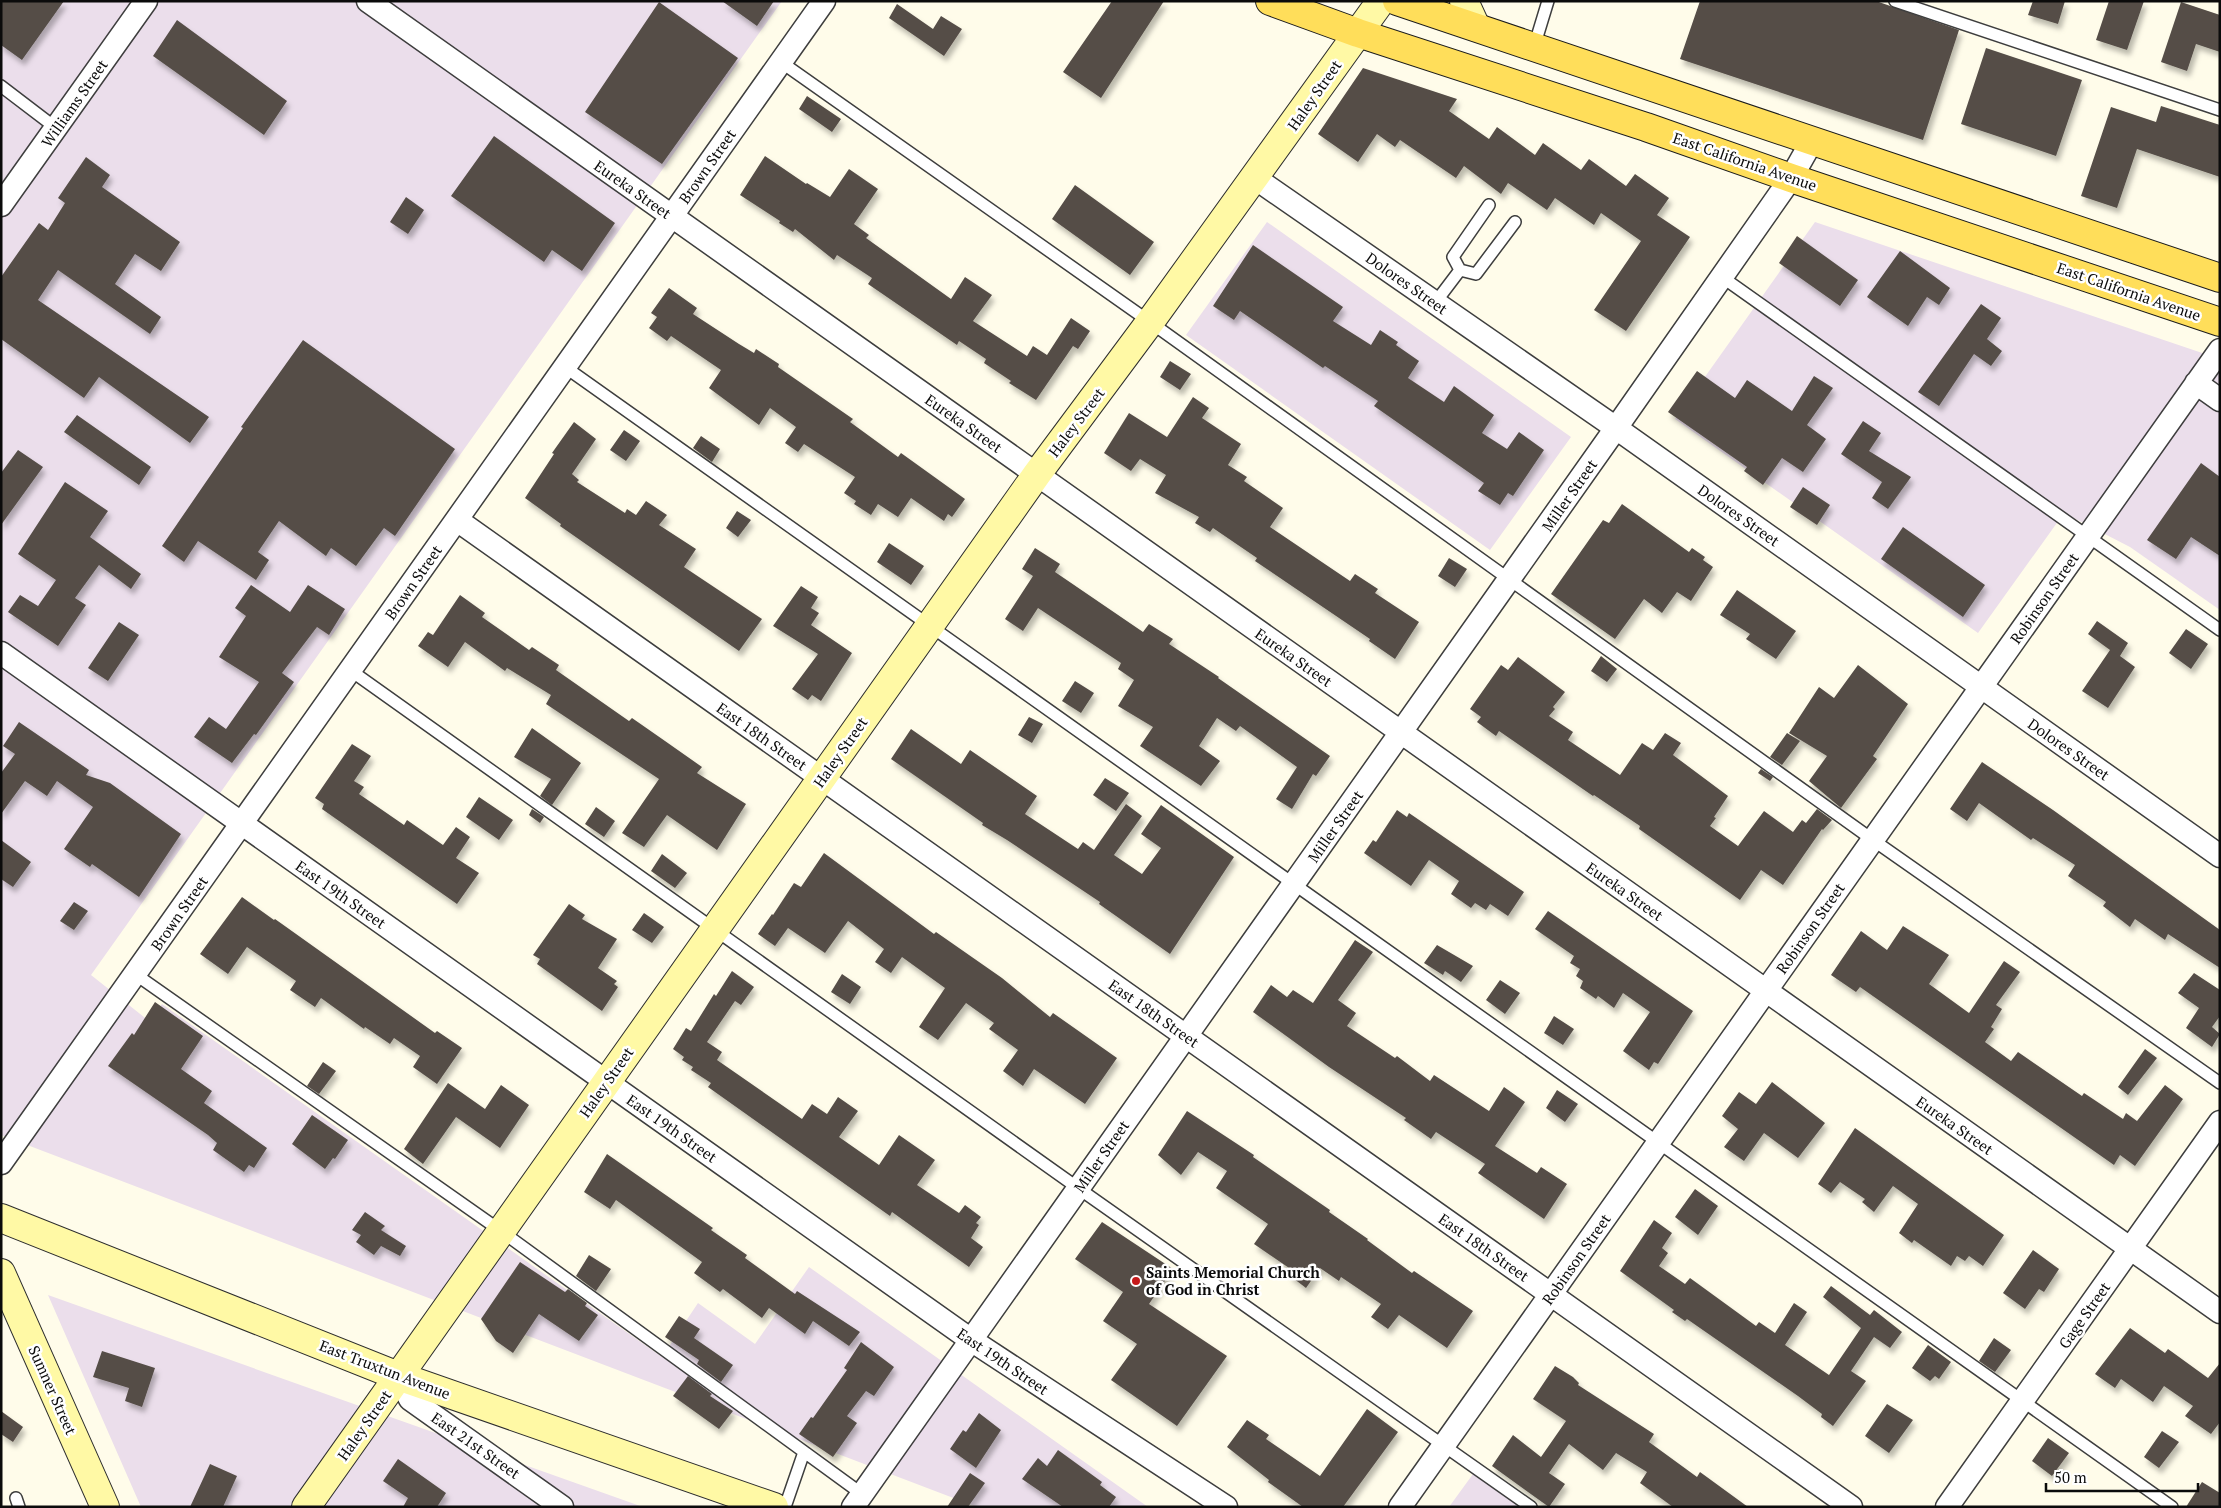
<svg xmlns="http://www.w3.org/2000/svg" width="2221" height="1508" font-family="'PT Serif',serif">
  <defs>
    <filter id="shadow"><feDropShadow dx="3" dy="5.5" stdDeviation="2.5" flood-color="#0004"/></filter>
  </defs>
  <rect width="100%" height="100%" fill="#fffcea"/>
  <!-- industrial -->
  <path fill="#ebdeeb" d="M1 1H782L91 975 149 1021 162 1004 662 1357 698 1303 755 1344 809 1267 1148 1507H977L1 1135Z
    M1267 222 1571 437 1490 550 1186 335Z
    M1815 222 2220 359V610L2130 547 2064 513 1978 633 1675 419Z
    M48 1295 643 1507H141Z
    M1473 1474 1520 1507H1449Z"/>
  <!-- building -->
  <path fill="#554d47" filter="url(#shadow)" d="M1 1H64L22 60 1 45Z
    M722 1H774L757 26Z
    M1112 1H1164L1101 98 1063 72Z
    M1700 1H1876L1959 30 1923 140 1680 59Z
    M2033 1H2065L2058 24 2028 15Z
    M2109 1H2144L2127 50 2096 40Z
    M659 2 738 58 662 164 585 112Z
    M2181 2 2220 15V52L2196 44 2187 71 2161 62Z
    M897 4 933 29 941 16 962 29 944 56 889 18Z
    M177 20 287 101 264 135 153 56Z
    M1986 48 2082 80 2056 156 1961 124Z
    M1363 68 1457 99 1449 111 1489 139 1497 127 1535 155 1543 143 1581 170 1589 159 1626 186 1635 174 1669 198 1657 215 1690 237 1626 331 1594 310 1641 241 1601 213 1594 225 1555 198 1547 210 1508 183 1501 194 1464 166 1456 178 1400 140 1395 147 1377 134 1358 162 1318 134Z
    M807 96 841 119 832 132 799 109Z
    M2161 106 2220 125V177L2137 149 2117 208 2081 196 2111 107 2156 122Z
    M494 136 615 223 582 271 552 250 544 262 451 196Z
    M765 156 806 184 807 183 830 197 849 169 878 189 854 224 869 235 866 238 951 299 965 277 992 295 973 321 1027 356 1033 346 1047 355 1071 318 1090 331 1078 349 1073 346 1036 400 1009 383 1011 381 984 363 986 359 959 341 957 345 868 284 872 278 837 255 834 260 795 229 793 232 779 223 780 221 740 195Z
    M86 157 110 175 102 187 180 242 161 271 135 254 115 284 161 317 150 334 58 270 38 300 209 417 190 443 99 377 84 398 1 339V277L39 223 48 230 65 203 58 198Z
    M1075 185 1154 242 1130 275 1052 219Z
    M406 197 424 210 408 234 390 222Z
    M1797 236 1858 280 1840 306 1779 263Z
    M1253 245 1343 307 1333 321 1371 345 1380 330 1398 342 1396 345 1419 361 1408 378 1444 402 1454 386 1494 415 1482 433 1507 449 1519 432 1544 450 1513 496 1508 493 1500 505 1478 491 1484 483 1374 406 1378 401 1325 366 1323 368 1240 311 1234 320 1213 306Z
    M1900 251 1950 288 1939 305 1927 297 1908 326 1867 297Z
    M669 288 697 308 693 314 739 344 754 353 756 349 779 364 778 367 853 419 850 422 898 457 901 453 965 499 952 517 948 514 944 521 911 498 898 517 878 504 871 515 854 504 856 501 844 493 855 477 804 444 798 452 785 443 796 427 770 408 759 425 709 388 721 370 671 336 667 341 649 328 657 317 651 313Z
    M1981 304 2001 318 1987 339 2002 351 1991 366 1974 354 1939 406 1918 392Z
    M303 340 455 449 395 536 384 528 356 566 331 548 326 556 279 521 258 552 269 560 256 580 198 541 184 562 162 546 243 428 241 427Z
    M1170 361 1191 374 1180 390 1160 377Z
    M1697 371 1735 398 1747 380 1792 411 1814 376 1833 388 1807 425 1826 439 1803 472 1782 458 1763 485 1744 471 1747 467 1668 412Z
    M1193 397 1209 408 1202 418 1241 444 1228 465 1247 477 1244 481 1283 508 1270 527 1350 581 1355 574 1378 589 1375 593 1419 622 1395 659 1369 641 1370 639 1255 561 1257 558 1213 528 1210 532 1195 523 1199 517 1155 493 1166 475 1140 459 1131 471 1104 453 1129 413 1167 437Z
    M77 415 151 467 139 485 64 432Z
    M1863 421 1881 433 1869 451 1911 477 1888 509 1872 498 1882 482 1841 454Z
    M574 422 596 439 572 474 579 480 577 482 625 513 627 509 636 515 646 501 667 515 659 525 696 549 684 567 762 619 739 651 560 526 561 524 525 498 554 454 552 453Z
    M624 430 640 441 626 461 610 450Z
    M701 436 720 449 712 462 693 448Z
    M18 450 43 467 1 525V473Z
    M2201 463 2220 477V556L2191 537 2176 559 2147 540Z
    M65 482 108 511 90 537 141 574 131 589 99 565 75 598 86 605 58 646 8 612 20 595 38 606 56 580 18 554Z
    M1803 487 1830 505 1817 525 1790 507Z
    M1622 504 1689 552 1692 548 1705 557 1703 560 1713 567 1691 601 1677 592 1662 613 1644 599 1615 639 1551 594 1603 520 1609 523Z
    M737 511 751 520 738 537 726 528Z
    M1903 527 1985 585 1963 617 1881 559Z
    M889 543 924 566 911 585 877 562Z
    M1035 548 1060 564 1055 572 1143 632 1149 624 1173 639 1169 644 1219 677 1218 678 1330 756 1316 776 1313 774 1292 809 1276 799 1297 767 1240 726 1236 731 1217 718 1199 746 1220 761 1201 786 1140 746 1153 727 1118 706 1134 680 1118 669 1121 663 1038 608 1023 631 1005 619 1033 576 1022 569Z
    M1449 558 1467 569 1455 587 1438 576Z
    M251 585 290 612 308 585 345 609 329 635 317 627 282 673 294 682 256 735 254 734 232 763 194 737 209 717 226 729 259 682 219 657 246 616 235 608Z
    M801 586 818 597 811 608 819 613 811 625 852 653 821 701 812 695 808 700 792 689 818 654 773 626Z
    M1737 590 1796 631 1776 659 1746 639 1750 634 1720 615Z
    M460 595 485 613 482 617 529 650 532 647 559 665 556 670 629 721 632 718 665 741 702 767 697 773 746 804 717 850 667 815 644 847 622 833 659 779 546 704 551 695 507 668 505 671 465 642 448 667 418 646 428 632 433 635Z
    M2097 621 2128 643 2120 656 2135 667 2108 708 2082 691 2110 650 2088 634Z
    M119 622 139 635 108 681 88 668Z
    M2186 629 2208 644 2191 669 2169 653Z
    M1601 656 1617 669 1607 682 1591 671Z
    M1518 657 1565 692 1553 707 1555 709 1549 716 1573 732 1568 740 1620 775 1642 743 1653 750 1665 733 1681 743 1673 755 1728 796 1714 817 1716 818 1710 826 1738 846 1764 811 1793 832 1802 820 1806 823 1817 809 1832 820 1823 830 1822 829 1783 885 1761 870 1740 900 1639 829 1640 826 1594 795 1593 796 1499 731 1496 736 1477 722 1481 717 1470 709 1501 665 1508 670Z
    M1858 665 1908 704 1873 756 1877 759 1841 808 1809 781 1827 756 1789 733 1819 687 1834 698Z
    M1075 681 1094 693 1081 713 1062 701Z
    M1029 717 1043 724 1032 743 1018 735Z
    M19 722 89 770 86 775 110 783 181 834 139 897 92 864 90 867 64 849 93 807 57 781 47 796 25 781 1 814V773L15 754 3 746Z
    M532 728 581 763 552 805 540 796 551 779 514 757Z
    M911 729 961 764 970 750 1037 796 1025 814 1078 849 1083 842 1094 850 1126 804 1142 816 1114 855 1142 874 1161 848 1141 834 1161 805 1234 857 1170 954 1099 904 1100 902 1007 840 982 825 983 823 891 759Z
    M1787 733 1800 741 1782 765 1770 757Z
    M352 744 371 756 354 781 364 787 359 794 404 825 407 820 443 845 456 827 470 837 456 858 479 873 457 904 322 809 324 804 315 798Z
    M1982 762 2053 810 2220 930V968L2168 934 2165 940 2135 919 2130 927 2103 906 2106 902 2068 876 2075 865 2033 838 2031 840 1979 803 1967 821 1950 809Z
    M1761 769 1773 777 1770 781 1758 773Z
    M1105 778 1129 793 1116 811 1093 795Z
    M479 797 513 820 499 840 466 817Z
    M596 807 615 821 604 837 585 824Z
    M532 809 544 817 540 823 529 815Z
    M1397 810 1407 817 1409 813 1524 892 1508 916 1490 904 1486 910 1475 903 1471 908 1451 894 1459 881 1429 860 1411 886 1364 853 1373 840 1376 842Z
    M1 840 31 862 13 887 1 879Z
    M824 853 934 934 936 932 1002 978 1050 1017 1053 1013 1117 1058 1085 1104 1034 1069 1023 1086 1003 1071 1018 1050 989 1029 994 1023 966 1003 938 1040 919 1027 945 988 902 957 891 973 875 962 884 949 848 921 825 953 788 928 775 946 758 934 772 914 773 915 794 883 801 887Z
    M662 854 687 873 675 888 651 871Z
    M242 897 274 920 275 919 435 1033 437 1031 462 1048 437 1084 413 1067 420 1056 394 1038 390 1044 365 1027 364 1029 321 998 315 1007 290 990 296 981 247 947 228 974 200 954Z
    M74 902 88 911 74 930 60 921Z
    M569 904 585 915 582 919 617 939 598 968 617 981 614 984 618 987 602 1011 537 964 540 959 533 955Z
    M1548 911 1693 1011 1658 1064 1654 1062 1649 1070 1623 1051 1650 1012 1623 993 1614 1008 1598 996 1596 999 1580 988 1583 981 1576 976 1580 969 1570 963 1574 956 1535 929Z
    M644 913 664 927 652 943 632 930Z
    M1903 926 1949 955 1929 984 1969 1013 2004 961 2020 972 1996 1005 2002 1009 1991 1027 1994 1029 1985 1042 2011 1061 2018 1052 2082 1096 2084 1093 2123 1119 2126 1113 2137 1121 2165 1085 2183 1099 2135 1166 2120 1155 2114 1165 1860 987 1856 992 1831 975 1861 931 1887 950Z
    M1355 940 1373 952 1338 1000 1356 1013 1347 1026 1395 1058 1397 1056 1430 1081 1434 1075 1489 1111 1504 1087 1525 1102 1495 1146 1537 1173 1541 1167 1567 1184 1544 1219 1478 1173 1485 1164 1436 1132 1431 1139 1404 1120 1406 1118 1329 1067 1253 1012 1271 985 1287 997 1293 990 1313 1003Z
    M1437 945 1473 966 1461 982 1445 971 1443 975 1424 963Z
    M732 971 754 987 741 1005 735 1001 707 1042 722 1052 717 1060 802 1119 812 1104 827 1114 838 1097 858 1111 839 1137 879 1165 899 1135 935 1160 917 1185 959 1213 965 1205 981 1217 976 1223 979 1225 971 1238 983 1247 969 1267 892 1212 890 1216 708 1087 711 1083 691 1070 693 1067 682 1060 684 1057 673 1049 686 1028 691 1031 714 994 716 996Z
    M2194 973 2220 990V1016L2212 1027 2220 1034 2212 1047 2186 1028 2199 1008 2178 993Z
    M842 974 861 987 850 1004 831 992Z
    M1500 980 1520 993 1505 1014 1486 1000Z
    M155 1002 203 1036 181 1069 212 1091 204 1103 267 1148 254 1168 249 1165 244 1172 213 1150 217 1143 208 1135 108 1066 132 1033 134 1035Z
    M1554 1016 1574 1029 1563 1045 1544 1033Z
    M2145 1049 2157 1058 2128 1095 2118 1087Z
    M323 1062 336 1071 319 1094 307 1086Z
    M1772 1082 1825 1123 1798 1158 1764 1133 1744 1161 1724 1147 1738 1129 1722 1116 1739 1092 1756 1104Z
    M448 1083 485 1109 501 1085 529 1105 500 1148 456 1117 423 1164 404 1149Z
    M1557 1090 1578 1104 1565 1122 1546 1108Z
    M1187 1111 1254 1155 1253 1157 1330 1210 1329 1212 1368 1239 1367 1240 1412 1273 1414 1271 1473 1311 1447 1348 1399 1315 1388 1329 1371 1317 1381 1304 1341 1277 1339 1281 1320 1268 1306 1288 1289 1275 1292 1270 1254 1244 1268 1224 1216 1188 1227 1171 1198 1152 1181 1175 1158 1155Z
    M312 1115 348 1140 335 1159 333 1158 325 1169 292 1144Z
    M1855 1128 2004 1235 1983 1266 1969 1256 1965 1261 1957 1256 1951 1266 1914 1240 1912 1243 1899 1233 1918 1204 1893 1186 1874 1212 1862 1202 1865 1199 1840 1182 1831 1193 1818 1184Z
    M607 1154 713 1228 711 1230 747 1255 745 1258 795 1294 797 1291 860 1332 849 1346 813 1321 805 1334 769 1308 762 1318 723 1289 720 1292 694 1273 702 1262 616 1200 610 1209 584 1192Z
    M1695 1189 1718 1206 1698 1235 1675 1217Z
    M365 1212 385 1226 381 1230 406 1246 400 1256 381 1246 374 1255 356 1242 361 1235 352 1230Z
    M1654 1220 1672 1233 1662 1248 1668 1253 1659 1266 1685 1284 1690 1278 1756 1326 1759 1322 1775 1333 1794 1303 1807 1312 1785 1345 1829 1375 1861 1328 1823 1297 1831 1286 1870 1315 1874 1310 1902 1332 1890 1348 1874 1337 1851 1371 1866 1381 1833 1426 1821 1417 1822 1414 1798 1396 1687 1319 1685 1321 1672 1312 1674 1310 1620 1271Z
    M1102 1222 1173 1269 1149 1304 1227 1356 1177 1426 1111 1380 1137 1344 1103 1321 1123 1292 1075 1259Z
    M2033 1250 2059 1269 2044 1292 2039 1289 2025 1309 2003 1293Z
    M589 1255 611 1269 596 1291 576 1276Z
    M520 1262 565 1292 568 1289 587 1303 585 1306 598 1315 579 1341 539 1314 513 1353 496 1341 481 1319Z
    M679 1316 700 1329 694 1338 733 1365 721 1382 697 1364 699 1360 665 1337Z
    M2130 1328 2165 1353 2168 1349 2208 1378 2220 1363V1422L2211 1434 2185 1416 2193 1406 2164 1386 2153 1402 2121 1379 2115 1388 2095 1374Z
    M1994 1338 2011 1350 1995 1372 1979 1361Z
    M861 1342 894 1367 874 1396 866 1391 847 1416 857 1423 833 1457 799 1434 811 1417 813 1418 847 1370 844 1368Z
    M1928 1345 1951 1362 1939 1379 1935 1376 1930 1381 1912 1368Z
    M102 1351 155 1368 142 1407 125 1401 129 1388 93 1377Z
    M1555 1366 1573 1377 1579 1383 1578 1385 1654 1434 1649 1442 1697 1477 1700 1472 1748 1507H1673L1640 1483 1647 1472 1616 1453 1603 1470 1569 1444 1549 1473 1565 1484 1549 1507 1528 1492 1492 1466 1513 1435 1541 1457 1566 1421 1533 1399Z
    M688 1376 712 1394 710 1396 733 1411 719 1429 673 1396Z
    M1887 1404 1913 1420 1889 1453 1865 1436Z
    M1367 1409 1398 1432 1343 1507H1303L1268 1482 1269 1480 1227 1447 1247 1420 1269 1435 1266 1439 1320 1476Z
    M1 1411 23 1427 13 1442 1 1434Z
    M979 1413 1001 1430 976 1468 950 1449 963 1430 966 1432Z
    M2162 1431 2179 1442 2159 1468 2144 1457Z
    M2048 1438 2069 1453 2052 1476 2032 1461Z
    M1058 1450 1102 1482 1100 1485 1116 1497 1109 1507H1063L1022 1479 1038 1458 1047 1466Z
    M398 1459 446 1493 437 1507H403L408 1498 383 1481Z
    M210 1464 237 1476 223 1507H190Z
    M970 1473 985 1483 968 1507H947Z
    M2202 1482 2220 1493V1507H2186Z"/>
  <g fill="none" stroke-linecap="round" stroke-linejoin="round">
    <!-- lane casing -->
    <g stroke="#3e3e3e" stroke-width="14">
      <path id="lane" d="M1895 1 2220 110
        M1534 47 1548 1
        M781 62 1150 322 1873 840 2220 1083
        M1 86 56 128
        M1460 270 1453 257 1489 205
        M1722 277 2220 630
        M1435 303 1460 270 1476 274 1515 222
        M565 367 2172 1507
        M350 670 1078 1188 1531 1507
        M135 974 501 1231 862 1494
        M16 1498 19 1507
        M785 1507 804 1452"/>
    </g>
    <!-- street casing -->
    <g stroke="#3e3e3e" stroke-width="25">
      <path id="street" d="M368 1 2220 1312
        M1255 178 1616 428 2220 856
        M1 205 146 1
        M2196 383 2220 400
        M457 520 1851 1507
        M1 653 971 1340 1226 1507
        M1 1163 824 1
        M398 1376 410 1399 562 1507
        M853 1507 1616 428 1791 178 1812 141
        M1400 1507 2220 350
        M1947 1507 2220 1122"/>
    </g>
    <!-- secondary casing -->
    <g stroke="#2d2d2d" stroke-width="30">
      <path id="secondary" d="M1464 1 1476 27
        M1 1218 398 1376 774 1507
        M1 1273 105 1507
        M306 1507 1037 474 1150 322 1381 1"/>
    </g>
    <!-- primary casing -->
    <g stroke="#1c1c1c" stroke-width="30">
      <path id="primary" d="M1270 1 1358 33 1646 127 1791 178 2220 322
        M1397 1 2220 278"/>
    </g>
    <!-- lane -->
    <use href="#lane" stroke="#fff" stroke-width="11"/>
    <!-- street -->
    <use href="#street" stroke="#fff" stroke-width="22"/>
    <!-- secondary -->
    <use href="#secondary" stroke="#fff9a5" stroke-width="28"/>
    <!-- primary -->
    <use href="#primary" stroke="#ffde5a" stroke-width="28"/>
  </g>
  <!-- markers -->
  <circle fill="#c5191a" stroke="#fff" stroke-width="2" cx="1136" cy="1281" r="5"/>
  <g text-anchor="middle" dominant-baseline="central" stroke-width="5" stroke-linejoin="round" paint-order="stroke">
    <!-- street labels -->
    <g font-size="15" fill="#0b0b0b" stroke="#fff">
      <text transform="translate(1314 95) rotate(-55)">Haley Street</text>
      <text transform="translate(74 103) rotate(-55)">Williams Street</text>
      <text transform="translate(1745 161) rotate(19)">East California Avenue</text>
      <text transform="translate(707 166) rotate(-55)">Brown Street</text>
      <text transform="translate(633 189) rotate(35)">Eureka Street</text>
      <text transform="translate(1407 283) rotate(35)">Dolores Street</text>
      <text transform="translate(2129 291) rotate(19)">East California Avenue</text>
      <text transform="translate(1076 422) rotate(-53)">Haley Street</text>
      <text transform="translate(964 423) rotate(35)">Eureka Street</text>
      <text transform="translate(1569 495) rotate(-55)">Miller Street</text>
      <text transform="translate(1739 515) rotate(35)">Dolores Street</text>
      <text transform="translate(413 582) rotate(-55)">Brown Street</text>
      <text transform="translate(2044 598) rotate(-55)">Robinson Street</text>
      <text transform="translate(1294 657) rotate(35)">Eureka Street</text>
      <text transform="translate(762 736) rotate(35)">East 18th Street</text>
      <text transform="translate(2069 749) rotate(35)">Dolores Street</text>
      <text transform="translate(840 752) rotate(-55)">Haley Street</text>
      <text transform="translate(1335 826) rotate(-55)">Miller Street</text>
      <text transform="translate(1625 891) rotate(35)">Eureka Street</text>
      <text transform="translate(341 894) rotate(35)">East 19th Street</text>
      <text transform="translate(179 913) rotate(-55)">Brown Street</text>
      <text transform="translate(1810 928) rotate(-55)">Robinson Street</text>
      <text transform="translate(1154 1013) rotate(35)">East 18th Street</text>
      <text transform="translate(606 1082) rotate(-55)">Haley Street</text>
      <text transform="translate(1955 1125) rotate(35)">Eureka Street</text>
      <text transform="translate(672 1128) rotate(35)">East 19th Street</text>
      <text transform="translate(1101 1156) rotate(-55)">Miller Street</text>
      <text transform="translate(1484 1247) rotate(35)">East 18th Street</text>
      <text transform="translate(1576 1259) rotate(-55)">Robinson Street</text>
      <text transform="translate(2084 1315) rotate(-55)">Gage Street</text>
      <text transform="translate(1003 1361) rotate(34)">East 19th Street</text>
      <text transform="translate(385 1369) rotate(21)">East Truxtun Avenue</text>
      <text transform="translate(53 1390) rotate(66)">Sumner Street</text>
      <text transform="translate(364 1425) rotate(-55)">Haley Street</text>
      <text transform="translate(476 1445) rotate(35)">East 21st Street</text>
    </g>
    <!-- poi labels -->
    <g font-size="15" font-weight="bold" fill="#0b0b0b" stroke="#fff" text-anchor="start">
      <text x="1146" y="1272">Saints Memorial Church<tspan x="1146" dy="17">of God in Christ</tspan></text>
    </g>
  </g>
  <!-- border -->
  <rect width="2221" height="1508" fill="none" stroke="#0b0b0b" stroke-width="5"/>
  <!-- scale -->
  <path d="M2046 1483v8h152v-8" fill="none" stroke="#0b0b0b" stroke-width="2.5"/>
  <text x="2054" y="1483" font-size="15" fill="#0b0b0b" stroke="#ffffff" stroke-width="4" paint-order="stroke">50 m</text>
</svg>
